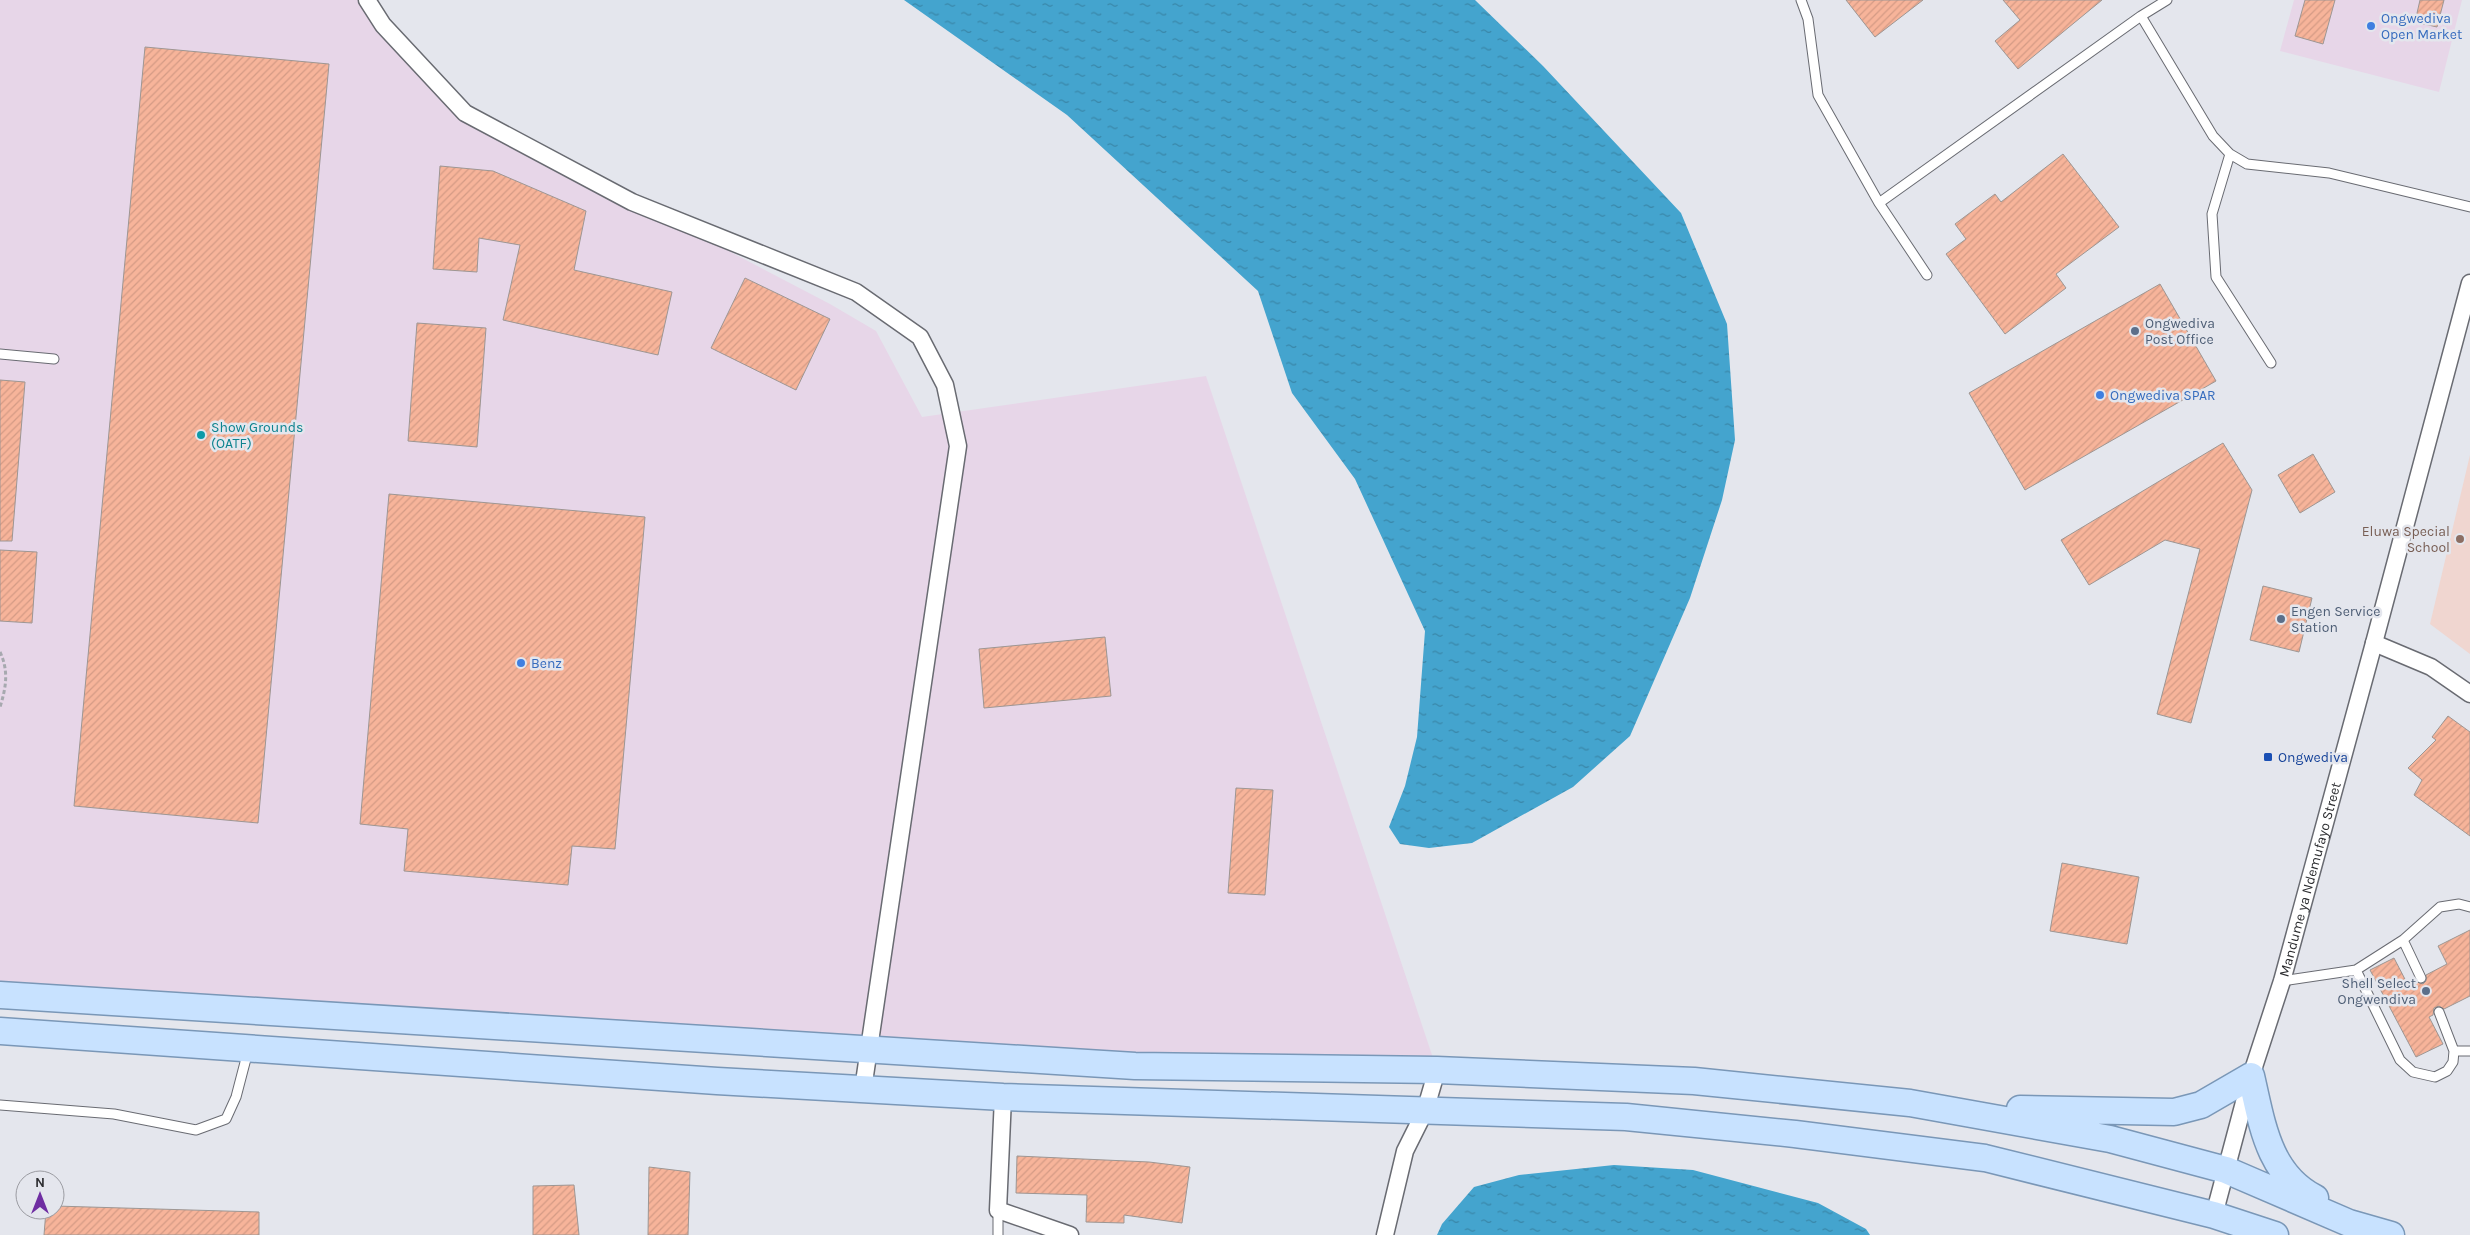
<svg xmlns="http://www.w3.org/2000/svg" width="2470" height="1235" font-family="Karla,sans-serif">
  <defs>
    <pattern id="water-ripples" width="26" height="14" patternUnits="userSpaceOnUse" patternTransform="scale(1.25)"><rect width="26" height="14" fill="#44a4ce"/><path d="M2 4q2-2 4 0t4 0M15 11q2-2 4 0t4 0" fill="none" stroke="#3986a8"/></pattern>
    <pattern id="building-hatch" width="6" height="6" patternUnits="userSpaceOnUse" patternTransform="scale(1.25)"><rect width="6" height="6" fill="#f7b49a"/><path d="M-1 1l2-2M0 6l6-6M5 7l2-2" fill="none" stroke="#d49b85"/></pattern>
  </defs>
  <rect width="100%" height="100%" fill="#e4e6ed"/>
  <!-- commercial -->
  <path fill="#e7d6e8" d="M0 0H365L465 113 830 304 876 331 922 417 1206 376 1437 1070 0 997Z
    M2294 0H2462L2439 92 2280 51Z"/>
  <!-- education -->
  <path fill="#f0d6d0" d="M2470 455V654L2430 624Z"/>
  <!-- water -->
  <path fill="url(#water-ripples)" d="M904 0H1475L1543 66 1681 213 1727 324 1735 440 1722 500 1690 598 1630 736 1573 787 1472 843 1429 848 1400 844 1389 827 1405 786 1417 737 1425 631 1355 479 1292 393 1258 291 1067 115Z
    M1614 1165 1693 1170 1818 1203 1866 1229 1870 1235H1437L1442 1224 1474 1187 1519 1175Z"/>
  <!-- building -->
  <path fill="url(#building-hatch)" stroke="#9d9693" d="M1846 0H1923L1875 37Z
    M2003 0H2102L2018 69 1995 41 2020 20Z
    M2305 0H2335L2323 44 2295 36Z
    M2420 0H2444L2437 27 2415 22Z
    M145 47 329 64 258 823 74 806Z
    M2063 154 2119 227 2056 274 2066 288 2005 334 1946 254 1966 239 1955 224 1995 194 2001 202Z
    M440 166 493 171 586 211 574 270 672 292 658 355 503 320 520 245 479 238 477 272 433 269Z
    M745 278 830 319 796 390 711 348Z
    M2160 284 2216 381 2025 490 1969 393Z
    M417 323 486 328 477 447 408 441Z
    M0 380 25 382 12 541H0Z
    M2223 443 2252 490 2191 723 2157 714 2200 549 2165 540 2089 585 2061 540Z
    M2313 454 2335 492 2300 513 2278 475Z
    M389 494 645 517 615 849 572 846 568 885 404 871 408 829 360 824Z
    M0 550 37 552 32 623 0 621Z
    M2263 586 2312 598 2299 652 2250 640Z
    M1105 637 1111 696 984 708 979 649Z
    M2448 716 2470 732V836L2414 795 2422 780 2408 768 2436 740 2432 737Z
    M1236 788 1273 790 1265 895 1228 893Z
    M2062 863 2139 877 2127 944 2050 931Z
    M2470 930V996L2444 1009 2439 1006 2434 1008 2433 1015 2429 1017 2443 1044 2416 1057 2370 970 2394 958 2408 985 2415 981 2423 984 2426 981V975L2447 964 2438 946Z
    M1017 1156 1149 1162 1190 1167 1182 1223 1124 1215V1223L1086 1222 1087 1195 1016 1193Z
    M649 1167 690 1172 688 1235H648Z
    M574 1185 579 1235H533V1186Z
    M55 1206 259 1212V1235H44L46 1210H55Z"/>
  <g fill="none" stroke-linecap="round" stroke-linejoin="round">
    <!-- lane casing -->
    <g stroke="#696b72" stroke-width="11">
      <path id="lane" d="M1801 0 1808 19 1818 95 1879 203 1927 275
        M2141 16 2213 136 2230 154 2247 164 2329 173 2470 207
        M2230 154 2212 214 2216 277 2271 363
        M1879 203 2141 16 2167 0
        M0 354 54 359
        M2403 940 2421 978
        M2356 970 2400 1060 2413 1072 2435 1077 2447 1071 2453 1062 2454 1051 2439 1012
        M2282 981 2356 970 2403 940 2440 907 2459 904 2470 907
        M2454 1051H2470
        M0 1105 114 1114 196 1130 226 1119 236 1097 248 1051
        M998 1235V1210"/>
    </g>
    <!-- street casing -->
    <g stroke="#696b72" stroke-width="19">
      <g id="street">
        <path d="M367 0 383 25 465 113 632 202 856 292 920 337 945 385 958 446 863 1089"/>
        <path d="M2374 643 2431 667 2470 694"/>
        <path d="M1003 1097 998 1210 1070 1235"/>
        <path id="s1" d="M2214 1215 2251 1076 2282 981 2374 643 2470 283"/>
        <path d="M1385 1235 1405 1151 1425 1111 1437 1070"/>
      </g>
    </g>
    <!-- primary casing -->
    <g stroke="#7a97b7" stroke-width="29">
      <path id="primary" d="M0 995 1135 1066 1437 1070 1694 1081 1910 1103 2110 1139 2226 1170 2349 1223 2391 1235
        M0 1031 717 1081 1003 1097 1626 1117 1795 1134 1985 1158 2214 1215 2275 1235
        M2020 1109 2174 1112 2201 1105 2251 1076C2262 1123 2268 1174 2315 1198"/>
    </g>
    <!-- path -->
    <path stroke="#a7a9af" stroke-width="3" stroke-dasharray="4 2.5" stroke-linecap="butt" d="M0 652C9 671 6 688 0 707"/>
    <!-- lane -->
    <use href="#lane" stroke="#fff" stroke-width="9"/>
    <!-- street -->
    <use href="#street" stroke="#fff" stroke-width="16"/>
    <!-- primary -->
    <use href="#primary" stroke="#c8e2ff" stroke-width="26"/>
  </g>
  <!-- markers -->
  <g fill="#3f7fe0" stroke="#e4e6ed" stroke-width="2">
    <circle cx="2371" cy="26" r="5"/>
    <circle cx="2100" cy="395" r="5"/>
    <circle cx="521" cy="663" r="5"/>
  </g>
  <g fill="#5c6f8a" stroke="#e4e6ed" stroke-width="2">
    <circle cx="2135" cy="331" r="5"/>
    <circle cx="2281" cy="619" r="5"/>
    <circle cx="2426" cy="991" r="5"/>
  </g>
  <circle fill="#0f9aa8" stroke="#e4e6ed" stroke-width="2" cx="201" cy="435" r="5"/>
  <circle fill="#8d6e63" stroke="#e4e6ed" stroke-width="2" cx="2460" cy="539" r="5"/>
  <rect fill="#1a4fb4" stroke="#e4e6ed" stroke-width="2" x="2263" y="752" width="10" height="10" rx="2.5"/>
  <g text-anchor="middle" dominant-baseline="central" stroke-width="5" stroke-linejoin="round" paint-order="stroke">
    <!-- shop labels -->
    <g font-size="14" fill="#366cbe" stroke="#e4e6ed" text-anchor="start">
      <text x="2381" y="18">Ongwediva<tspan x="2381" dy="16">Open Market</tspan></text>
      <text x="2110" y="395">Ongwediva SPAR</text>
      <text x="531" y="663">Benz</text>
    </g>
    <!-- service labels -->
    <g font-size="14" fill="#4e5e75" stroke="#e4e6ed" text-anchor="start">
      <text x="2145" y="323">Ongwediva<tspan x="2145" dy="16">Post Office</tspan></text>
      <text x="2291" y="611">Engen Service<tspan x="2291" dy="16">Station</tspan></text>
      <text x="2416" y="983" text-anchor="end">Shell Select<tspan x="2416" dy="16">Ongwendiva</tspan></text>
    </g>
    <!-- culture labels -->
    <g font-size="14" fill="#0d838f" stroke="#e4e6ed" text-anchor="start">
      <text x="211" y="427">Show Grounds<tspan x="211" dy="16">(OATF)</tspan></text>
    </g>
    <!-- education labels -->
    <g font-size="14" fill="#785e54" stroke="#e4e6ed" text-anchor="end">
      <text x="2450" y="531">Eluwa Special<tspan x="2450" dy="16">School</tspan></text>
    </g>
    <!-- transit labels -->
    <g font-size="14" fill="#164399" stroke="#e4e6ed" text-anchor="start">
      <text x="2278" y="757">Ongwediva</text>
    </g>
    <!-- street labels -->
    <g font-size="14" fill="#2d2e31" stroke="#e4e6ed">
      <text stroke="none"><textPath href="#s1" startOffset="349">Mandume ya Ndemufayo Street</textPath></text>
    </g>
  </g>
  <!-- north arrow -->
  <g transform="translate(40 1195)"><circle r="24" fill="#e4e6ed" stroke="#9b9ca2"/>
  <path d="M0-4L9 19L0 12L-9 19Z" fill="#6f2ea2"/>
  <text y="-8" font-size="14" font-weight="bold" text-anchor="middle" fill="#2d2e31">N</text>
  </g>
</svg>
